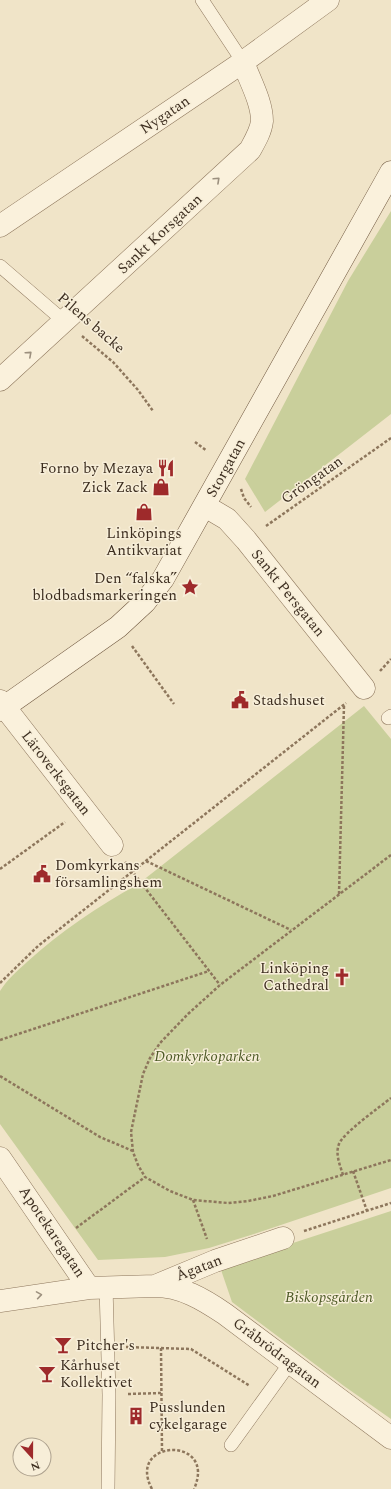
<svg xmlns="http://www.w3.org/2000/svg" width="391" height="1489" font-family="Spectral,serif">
  <rect width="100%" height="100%" fill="#f0e4c8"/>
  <!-- green -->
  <path fill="#c9cf9b" d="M391 211V414L265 512 245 479 348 281Z
    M364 706 391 739V1188L254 1234 209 1248 165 1257 98 1260 0 1124V991C7 980 17 971 27 962 60 932 98 906 137 885Z
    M391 1211V1419L344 1386 232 1302 220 1267Z"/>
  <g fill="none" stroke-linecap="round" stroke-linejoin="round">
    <!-- lane casing -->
    <g stroke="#8d765c" stroke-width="14">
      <path id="lane" d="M202 0 243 62
        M0 266 65 322
        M388 718 391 716
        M106 1286 109 1395 108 1489
        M231 1445 290 1363"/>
    </g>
    <!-- street casing -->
    <g stroke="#8d765c" stroke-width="23">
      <path id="street" d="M0 226 243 62 328 0
        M0 380 250 150C255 141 261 131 262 121 262 102 250 81 243 62
        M205 506 227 519 246 540 364 688
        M0 701 112 845
        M0 1158 89 1288
        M155 1286C181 1286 203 1299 225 1314L391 1438
        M0 1301 89 1288 155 1286 215 1261 283 1238"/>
    </g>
    <!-- secondary casing -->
    <g stroke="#6f573f" stroke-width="23">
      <path id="secondary" d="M0 710 118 627 145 602 163 579 391 172"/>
    </g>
    <!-- path -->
    <path stroke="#8d765c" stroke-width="2.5" stroke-dasharray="3 2" stroke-linecap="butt" d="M82 336 113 362 138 390 153 411
      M195 442 207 451
      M241 489 244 498 251 507
      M266 526 391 438
      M132 646 174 704
      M380 671 391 659
      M391 855 220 985 188 1014 160 1043 150 1058 143 1074 131 1132 133 1152 138 1165 145 1177 170 1191 193 1200 228 1203 248 1201 273 1196 391 1160
      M146 861 291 930
      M125 862 220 985
      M0 869 65 822
      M339 894 344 705
      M0 983 38 946 346 703
      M0 1040 209 971
      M0 1076 100 1137 133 1151
      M353 1171 367 1211
      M343 1175C340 1165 335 1154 339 1144 342 1134 381 1106 391 1098
      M193 1200 207 1239
      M76 1228 145 1177
      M304 1231 391 1203
      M126 1347 191 1349 250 1386
      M161 1348 162 1451
      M128 1394 161 1393
      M152 1489C125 1439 218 1435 194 1489"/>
    <!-- lane -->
    <use href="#lane" stroke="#faf1dc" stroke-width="13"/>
    <!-- street -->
    <use href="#street" stroke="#faf1dc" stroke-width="22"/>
    <!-- secondary -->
    <use href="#secondary" stroke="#faf1dc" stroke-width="22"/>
  </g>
  <!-- one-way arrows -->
  <defs><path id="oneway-chevron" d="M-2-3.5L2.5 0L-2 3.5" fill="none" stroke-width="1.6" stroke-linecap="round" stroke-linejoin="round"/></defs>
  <g stroke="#9c907e">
    <use href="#oneway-chevron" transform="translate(217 180) rotate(-43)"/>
    <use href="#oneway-chevron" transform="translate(29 354) rotate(-42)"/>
    <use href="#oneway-chevron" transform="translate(39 1295) rotate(-9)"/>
  </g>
  <!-- icons -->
  <defs>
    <g id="restaurant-bare" transform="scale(1.38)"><path d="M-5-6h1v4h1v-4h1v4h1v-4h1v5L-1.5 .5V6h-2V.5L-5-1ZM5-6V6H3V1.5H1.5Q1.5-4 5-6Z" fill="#9e2a2b" stroke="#f7eed8" stroke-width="2.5" paint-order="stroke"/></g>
    <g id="shop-bare" transform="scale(1.38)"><path d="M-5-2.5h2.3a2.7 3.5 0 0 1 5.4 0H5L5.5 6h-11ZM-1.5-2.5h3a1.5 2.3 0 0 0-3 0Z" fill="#9e2a2b" stroke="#f7eed8" stroke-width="2.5" paint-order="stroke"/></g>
    <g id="sight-bare" transform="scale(1.38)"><path d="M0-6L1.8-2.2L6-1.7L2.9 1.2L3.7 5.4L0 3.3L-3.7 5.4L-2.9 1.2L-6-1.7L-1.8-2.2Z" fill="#9e2a2b" stroke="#f7eed8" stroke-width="2.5" paint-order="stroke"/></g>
    <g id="civic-bare" transform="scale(1.38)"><path d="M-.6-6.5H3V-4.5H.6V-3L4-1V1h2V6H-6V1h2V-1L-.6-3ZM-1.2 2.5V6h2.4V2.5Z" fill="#9e2a2b" stroke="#f7eed8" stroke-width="2.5" paint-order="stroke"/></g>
    <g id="church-bare" transform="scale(1.38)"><path d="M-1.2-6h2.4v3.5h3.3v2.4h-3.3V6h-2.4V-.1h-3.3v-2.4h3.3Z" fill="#9e2a2b" stroke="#f7eed8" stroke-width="2.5" paint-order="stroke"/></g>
    <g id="bar-bare" transform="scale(1.38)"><path d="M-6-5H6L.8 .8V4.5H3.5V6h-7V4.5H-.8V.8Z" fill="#9e2a2b" stroke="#f7eed8" stroke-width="2.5" paint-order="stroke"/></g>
    <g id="building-bare" transform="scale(1.38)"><path d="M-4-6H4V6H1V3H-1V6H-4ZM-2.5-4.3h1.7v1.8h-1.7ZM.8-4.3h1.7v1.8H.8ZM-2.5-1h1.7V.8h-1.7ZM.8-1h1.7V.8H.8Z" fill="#9e2a2b" stroke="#f7eed8" stroke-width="2.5" paint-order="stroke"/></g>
  </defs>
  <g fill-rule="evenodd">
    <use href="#restaurant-bare" x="166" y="468"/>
    <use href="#shop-bare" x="161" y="487"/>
    <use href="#shop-bare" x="144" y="512"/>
    <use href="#sight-bare" x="190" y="587"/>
    <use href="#civic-bare" x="240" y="700"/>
    <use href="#civic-bare" x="42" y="874"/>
    <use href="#church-bare" x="342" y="977"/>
    <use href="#bar-bare" x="63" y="1345"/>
    <use href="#bar-bare" x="47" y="1374"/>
    <use href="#building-bare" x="136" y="1416"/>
  </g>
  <g text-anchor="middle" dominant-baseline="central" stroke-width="3" stroke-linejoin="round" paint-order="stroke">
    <!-- street labels -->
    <g font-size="15" fill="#3d2e20" stroke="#f7eed8">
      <text transform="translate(165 115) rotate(-34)">Nygatan</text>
      <text transform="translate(160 234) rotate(-43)">Sankt Korsgatan</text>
      <text transform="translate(91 323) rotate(41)">Pilens backe</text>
      <text transform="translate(226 468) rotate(-61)">Storgatan</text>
      <text transform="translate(312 480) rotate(-35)">Gröngatan</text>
      <text transform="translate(288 593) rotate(51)">Sankt Persgatan</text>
      <text transform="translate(56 773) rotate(52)">Läroverksgatan</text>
      <text transform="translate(52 1232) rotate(56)">Apotekaregatan</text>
      <text transform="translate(199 1268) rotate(-21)">Ågatan</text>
      <text transform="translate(277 1353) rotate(37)">Gråbrödragatan</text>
    </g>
    <!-- poi labels -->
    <g font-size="15" fill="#3d2e20" stroke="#f7eed8" text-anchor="start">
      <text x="153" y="468" text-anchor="end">Forno by Mezaya</text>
      <text x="148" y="487" text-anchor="end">Zick Zack</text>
      <text x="144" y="533" text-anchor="middle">Linköpings<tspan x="144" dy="17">Antikvariat</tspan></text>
      <text x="177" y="578" text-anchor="end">Den “falska”<tspan x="177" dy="17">blodbadsmarkeringen</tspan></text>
      <text x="253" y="700">Stadshuset</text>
      <text x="55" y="865">Domkyrkans<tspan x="55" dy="17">församlingshem</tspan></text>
      <text x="329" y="968" text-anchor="end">Linköping<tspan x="329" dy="17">Cathedral</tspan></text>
      <text x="76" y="1345">Pitcher's</text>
      <text x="60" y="1365">Kårhuset<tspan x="60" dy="17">Kollektivet</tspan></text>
      <text x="149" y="1407">Pusslunden<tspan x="149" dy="17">cykelgarage</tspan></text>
    </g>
    <!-- park labels -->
    <g font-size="15" font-style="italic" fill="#4d5a26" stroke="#f7eed8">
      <text x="207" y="1056">Domkyrkoparken</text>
      <text x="329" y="1297">Biskopsgården</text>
    </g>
  </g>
  <!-- north arrow -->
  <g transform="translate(32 1457) rotate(159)"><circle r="19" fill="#f7eed8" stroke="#ada18e"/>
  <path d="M0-3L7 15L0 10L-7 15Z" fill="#9e2a2b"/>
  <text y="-6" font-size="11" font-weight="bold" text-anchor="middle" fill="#3d2e20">N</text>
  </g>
</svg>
